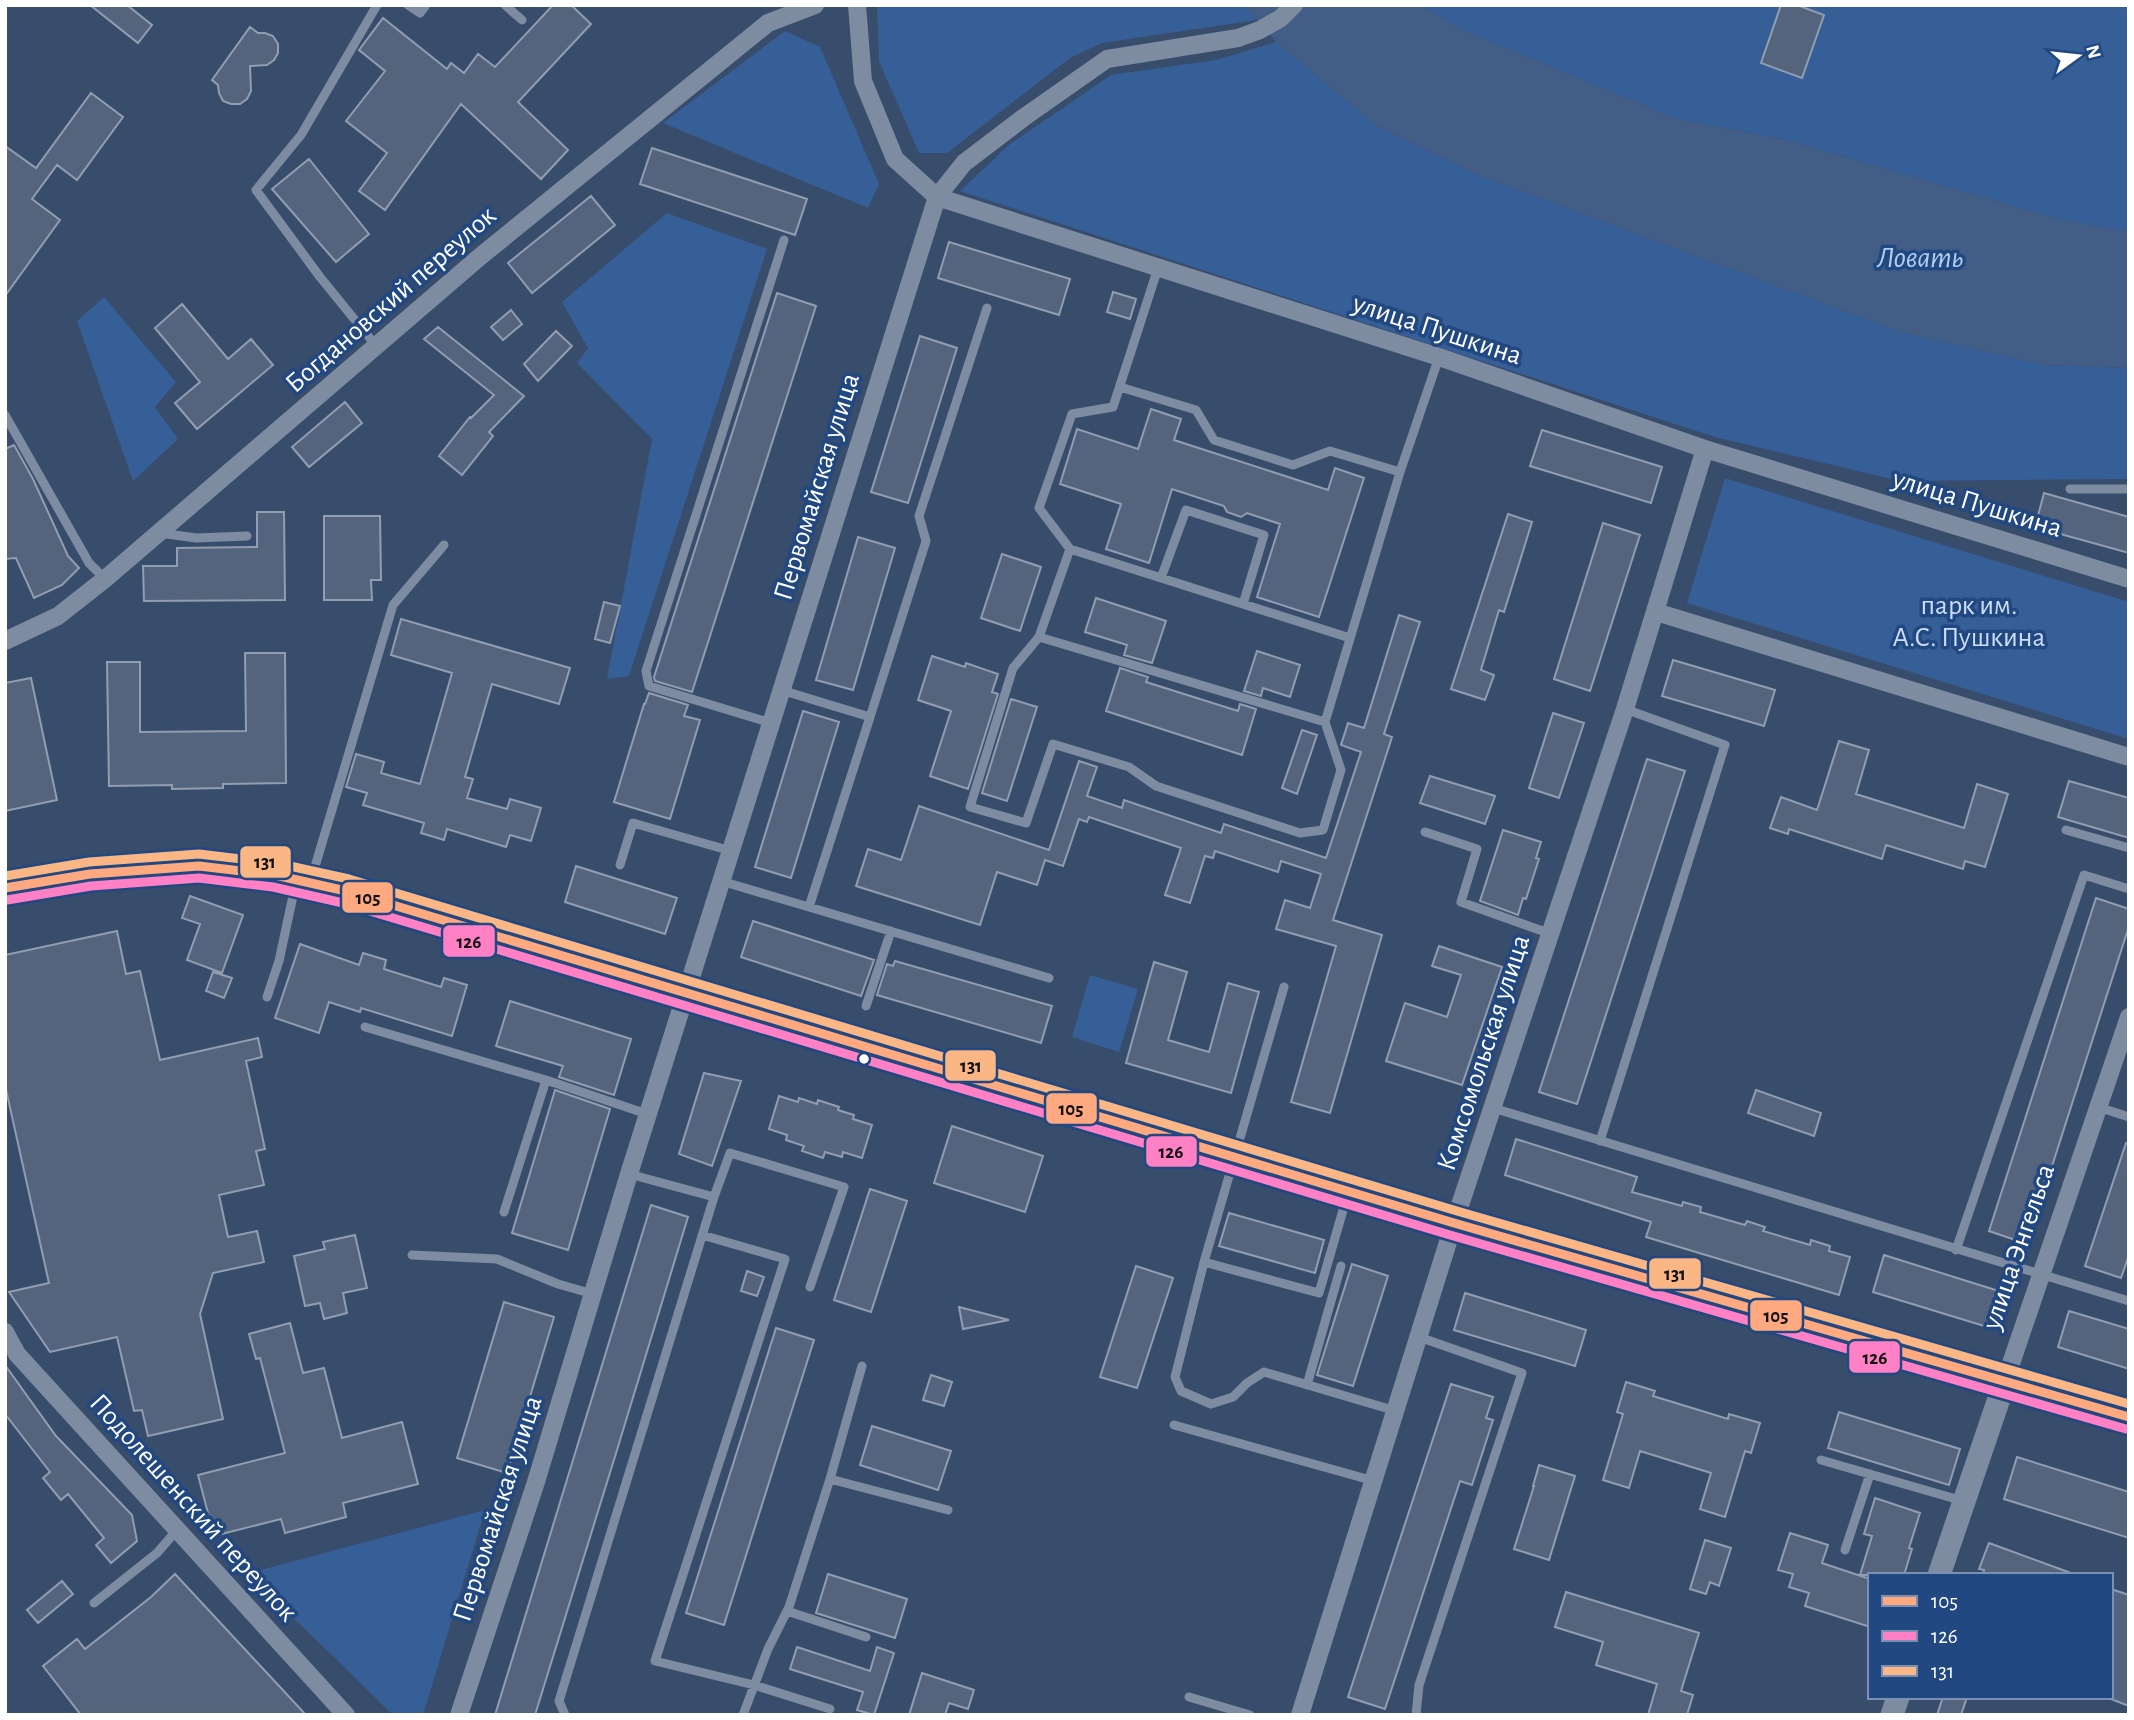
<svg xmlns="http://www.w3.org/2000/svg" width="2134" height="1720" font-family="'Alegreya Sans',sans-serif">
  <rect width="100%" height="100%" fill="#384c6b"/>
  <!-- green -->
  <path fill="#365f98" d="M877 5H1244L1257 20 1102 43 1070 58 947 153H919L879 61Z
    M1420 5H2129V232L2058 219 1787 140 1677 119 1465 31Z
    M785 31 820 47 879 184 868 208 663 123Z
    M1276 42 1377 126 1478 175 1900 332 2044 365 2129 368V479L1900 481 1715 437 960 191 1010 144 1111 75 1216 60Z
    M667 213 767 249 629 676 607 679 652 439 577 363 588 348 562 302Z
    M104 297 176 382 155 407 178 439 133 481 77 321Z
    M1725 478 2129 602V739L1687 603Z
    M1090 975 1138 989 1119 1052 1072 1037Z
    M485 1510 423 1715H393L251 1576 257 1571Z"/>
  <!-- water -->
  <path fill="#425d86" d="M1244 5H1420L1465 31 1677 119 1787 140 2058 219 2129 232V368L2044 365 1900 332 1478 175 1377 126 1276 42Z"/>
  <!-- building -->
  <path fill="#54647d" stroke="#919db0" stroke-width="2" d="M90 5H127L152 25 138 43Z
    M553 5H571L591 24 518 102 568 150 541 179 461 104 385 210 359 191 387 153 346 121 385 71 359 50 383 18 447 69 451 63 464 73 478 54 495 67Z
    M1781 5H1797L1824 15 1802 78 1761 63Z
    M250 27 258 33H265L273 36 278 44V53L274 60 267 65 250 66 251 91 247 99 240 104H231L223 101 219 93 218 85 212 80Z
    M91 93 123 117 77 180 57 165 32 199 60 220 5 296V146L36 168Z
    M652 148 807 199 795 235 640 184Z
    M309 159 369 234 336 262 272 189Z
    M591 196 615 225 532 293 508 263Z
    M949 242 1070 279 1059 315 938 278Z
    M1113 292 1136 299 1130 319 1107 312Z
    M777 293 816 306 692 692 655 681 654 677Z
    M182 304 228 359 251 339 273 365 197 429 175 403 200 382 155 328Z
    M511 310 522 324 503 340 491 327Z
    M438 327 524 396 489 432 493 436 462 475 439 456 470 417 471 418 494 395 424 339Z
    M556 331 572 346 538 381 524 364Z
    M920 336 957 348 908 503 871 492Z
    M345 402 362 423 309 467 292 447Z
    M1151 409 1181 419 1174 440 1328 490 1335 468 1364 478 1319 617 1257 597 1280 524 1247 513 1241 517 1227 512 1224 506 1172 489 1149 563 1106 549 1121 504 1060 484 1077 429 1138 449Z
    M1542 430 1662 467 1651 503 1530 466Z
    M14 445 33 479 68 556 79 568 62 585 34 598 16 558 5 559V449Z
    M2044 493 2129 517V553L2035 527Z
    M257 512H284L285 600 144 601 143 566H177V548L257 547Z
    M1508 514 1532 522 1504 612 1499 610 1481 670 1494 675 1485 700 1451 689Z
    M324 516H380L381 580H371L372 600H324Z
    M1603 523 1640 535 1590 691 1554 679Z
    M858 537 895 548 853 690 816 680Z
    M1002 554 1041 567 1020 631 981 618Z
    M1096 598 1166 621 1152 663 1124 655 1127 645 1085 632Z
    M604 602 620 606 610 643 595 639Z
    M1399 615 1420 622 1384 734 1392 737 1333 920 1382 935 1330 1113 1291 1102 1336 946 1276 929 1285 900 1310 908 1321 874 1281 861 1278 872 1215 851 1213 858 1205 856 1190 903 1165 895 1181 848 1089 817 1087 822 1079 819 1063 866 1045 860 1037 885 997 872 980 925 856 886 868 849 901 860 919 806 1049 850 1079 761 1097 767 1087 796 1122 808 1124 800 1221 833 1224 824 1326 858 1361 752 1341 745 1348 723 1364 728Z
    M401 619 570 668 559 704 492 684 465 777 473 779 467 798 507 809 510 799 541 808 531 841 510 835 506 847 447 829 444 840 421 833 424 823 363 805 367 793 346 787 356 754 384 762 381 773 420 784 452 673 391 655Z
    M1257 651 1300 665 1290 697 1263 688 1261 696 1244 691Z
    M245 653H285L286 783 223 784V788L172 789V785L109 786 107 662H140V732L246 731Z
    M932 656 965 667 966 663 998 674 992 692 998 694 968 789 930 776 951 711 918 700Z
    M1673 660 1775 690 1764 726 1662 696Z
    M1120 668 1148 677 1146 682 1238 711 1240 704 1256 709 1242 755 1106 711Z
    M31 678 57 800 5 811V683Z
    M649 693 688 705 684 716 700 720 670 819 614 802 644 704H645Z
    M1011 699 1037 707 1007 801 982 793Z
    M803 711 839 722 791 878 755 867Z
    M1553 713 1584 723 1559 798 1529 788Z
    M1302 730 1317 735 1297 794 1282 788Z
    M1839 741 1869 750 1856 794 1964 828 1977 784 2008 794 1985 867 1965 861 1963 869 1886 845 1882 859 1789 829 1788 834 1770 828 1781 797 1817 810Z
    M1647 759 1685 771 1577 1104 1539 1092Z
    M1430 776 1495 796 1485 824 1420 803Z
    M2069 781 2129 798V838L2058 817Z
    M1503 830 1541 842 1536 858 1539 859 1526 899 1523 898 1518 915 1480 901Z
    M576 866 677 898 665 934 565 902Z
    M190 896 243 915 222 973 187 960 200 924 182 918Z
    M2096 898 2129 909V926L2027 1244 1989 1231Z
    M753 921 874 960 861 996 741 957Z
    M117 931 126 974 140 971 160 1060 258 1038 262 1057 246 1061 265 1149 256 1151 264 1185 219 1195 228 1237 257 1231 264 1262 213 1273 200 1314 223 1419 148 1436 142 1410 134 1411 117 1337 50 1352 9 1292 49 1283 5 1085V955Z
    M300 944 359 965 363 953 386 960 384 969 441 987 444 978 467 985 452 1036 361 1008 360 1012 329 1002 319 1033 275 1018Z
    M1439 946 1502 967 1462 1085 1386 1061 1405 1003 1447 1017 1461 975 1432 966Z
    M895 961 1052 1006 1041 1043 877 995 887 964 893 966Z
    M1154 962 1187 972 1168 1040 1209 1052 1228 983 1259 992 1231 1093 1126 1063Z
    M213 972 232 978 224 998 206 991Z
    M510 1001 631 1039 614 1095 559 1077 563 1066 496 1046Z
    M704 1073 741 1081 712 1166 679 1154Z
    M555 1090 610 1109 568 1250 512 1233Z
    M1756 1090 1821 1113 1814 1136 1748 1113Z
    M779 1096 798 1102 799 1098 817 1104 818 1100 839 1107 838 1110 854 1115 853 1119 872 1125 862 1158 843 1152 842 1157 825 1152 823 1158 802 1151 804 1146 786 1140 787 1135 769 1129Z
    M952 1126 1043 1156 1025 1212 934 1183Z
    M1516 1139 1637 1177 1632 1192 1682 1206 1683 1202 1701 1207 1700 1212 1745 1225 1747 1221 1765 1227 1763 1231 1810 1245 1811 1240 1830 1246 1829 1251 1850 1257 1839 1295 1646 1237 1651 1222 1505 1175Z
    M2126 1143 2129 1144V1255L2121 1278 2085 1266Z
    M870 1189 907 1201 871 1312 834 1300Z
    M651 1205 688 1217 617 1450 535 1715H495Z
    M1229 1213 1324 1240 1315 1273 1219 1246Z
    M355 1235 367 1288 343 1293 347 1313 324 1319 320 1303 305 1306 294 1256 325 1249 323 1242Z
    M1884 1255 2005 1293 1994 1329 1873 1292Z
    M1352 1264 1388 1276 1353 1386 1317 1375Z
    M1136 1266 1173 1278 1137 1388 1100 1377Z
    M747 1271 764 1277 757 1296 741 1291Z
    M1465 1293 1586 1330 1575 1366 1454 1330Z
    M504 1302 554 1317 507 1473 457 1458Z
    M959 1307 1009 1320 963 1329Z
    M2069 1311 2129 1329V1369L2058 1347Z
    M290 1323 303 1373 324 1368 342 1438 402 1422 418 1484 343 1503 346 1517 285 1533 281 1519 214 1536 198 1475 285 1453 260 1358 256 1359 249 1334Z
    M776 1328 814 1340 724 1625 686 1613Z
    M5 1365 56 1436 132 1515 137 1541 111 1563 96 1545 104 1538 68 1494 61 1500 43 1478 50 1472 5 1414Z
    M931 1375 952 1382 944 1406 923 1400Z
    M1626 1382 1655 1391 1653 1396 1728 1419 1729 1414 1760 1423 1751 1453 1745 1451 1725 1517 1700 1509 1711 1473 1640 1451 1629 1488 1603 1480 1623 1414 1617 1412Z
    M1451 1384 1493 1397 1486 1418 1493 1420 1472 1485 1460 1481 1385 1709 1348 1697Z
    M1839 1412 1960 1449 1949 1485 1828 1448Z
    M872 1426 951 1451 938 1490 860 1465Z
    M2017 1457 2129 1492V1538L2004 1499Z
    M1539 1465 1575 1476 1549 1560 1514 1549 1534 1486H1533Z
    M1875 1498 1920 1513 1909 1548 1912 1549 1904 1575H1860L1872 1536 1864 1534Z
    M1790 1533 1828 1545 1822 1563 1870 1579V1627L1805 1606 1809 1593 1789 1587 1793 1574 1778 1570Z
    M1705 1540 1731 1548 1719 1586 1710 1582 1706 1594 1690 1589Z
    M1989 1543 2071 1573V1575H1983L1984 1570 1979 1569Z
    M175 1574 306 1715H81L43 1666 77 1639 85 1649 151 1597Z
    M828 1574 907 1599 895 1638 816 1613Z
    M62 1581 73 1594 38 1623 27 1610Z
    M2111 1589 2129 1595V1706L2111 1699Z
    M1566 1592 1699 1633 1681 1691 1693 1695 1687 1715H1648L1657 1684 1596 1665 1603 1642 1555 1627Z
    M797 1647 870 1671 877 1647 894 1653 874 1715 857 1710 863 1692 790 1669Z
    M922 1673 974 1690 968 1709 949 1703 945 1715H909Z
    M1943 1697H1967L1961 1715H1937Z"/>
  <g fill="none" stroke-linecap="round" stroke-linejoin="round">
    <!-- service -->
    <path stroke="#7e8ca1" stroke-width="9" d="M408 5 420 13 426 5
      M505 5 522 20
      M1158 268 1113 407 1072 414 1039 508 1070 549 1039 637 1325 722 1400 472 1439 357
      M377 347 320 277 256 190 301 135 377 5
      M1120 387 1196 410 1214 440 1293 465 1330 451 1400 472
      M5 415 89 563 105 579
      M2070 489H2129
      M160 533 196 538 247 536
      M1070 549 1350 638
      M1161 578 1186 510 1264 535 1243 604
      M1039 637 1013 668 970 807 1026 823 1053 744 1129 767 1156 786 1300 833 1323 830 1341 770 1325 722
      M781 690 870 717 809 907
      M870 717 926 541 919 516 987 308
      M771 723 649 686 646 671 784 240
      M2066 830 2129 848
      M1425 832 1477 849 1461 902 1551 934
      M620 865 633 823 731 851
      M311 880 393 605 444 545
      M721 881 1049 978
      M1284 987 1204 1262 1175 1377 1181 1391 1211 1404 1233 1397 1247 1383 1264 1372 1396 1411
      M267 997 279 961 296 882
      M866 1006 891 931
      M365 1027 546 1080 647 1114
      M2098 1107 2129 1117
      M1493 1108 2129 1301
      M1600 1141 1725 745 1625 709
      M714 1197 730 1153 844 1187 810 1287
      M504 1212 546 1080
      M702 1235 785 1259 655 1661 754 1685 830 1709
      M1956 1250 2084 875 2129 889
      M412 1255 497 1259 558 1284 593 1294
      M1204 1262 1319 1293 1348 1193
      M1307 1385 1341 1266
      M1174 1425 1374 1481
      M1821 1460 1963 1501
      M830 1479 948 1510
      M1845 1550 1870 1474
      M94 1603 157 1553 177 1530
      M787 1611 866 1637
      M1189 1697 1250 1715
      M565 1715 559 1701 714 1197 629 1174
      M743 1715 768 1649 789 1607 830 1479 862 1366
      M1416 1715 1419 1685 1522 1373 1419 1337"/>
    <!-- minor -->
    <path stroke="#7e8ca1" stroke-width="18" d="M857 5 863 81 895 159 937 197 1439 357 1705 449 2129 579
      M1656 612 2129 757
      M5 641 58 616 105 579 482 255 768 23 815 5
      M5 1332 17 1354 346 1715
      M2005 1381 2129 1017
      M459 1715 536 1482 629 1174 937 197 964 163 1023 118 1107 59 1238 38 1260 30 1281 18 1294 5
      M1300 1715 1454 1223 1625 709 1705 449"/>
    <!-- tertiary -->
    <path stroke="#7e8ca1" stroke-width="23" d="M1939 1575 2005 1381
      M1892 1715 1898 1697"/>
    <!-- primary -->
    <path stroke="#7c8a9f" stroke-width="28" d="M5 888 90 874 199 866 275 875 346 891 1454 1223 2129 1417"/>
    <!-- bus-1 casing -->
    <g stroke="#224881" stroke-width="14">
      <path id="bus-1" d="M5 888 90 874 199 866 275 875 346 891 1454 1223 2129 1417"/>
    </g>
    <!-- bus-2 casing -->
    <g stroke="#224881" stroke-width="14">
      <path id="bus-2" d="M7 900 91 886 199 878 273 887 343 903 1450 1235 2126 1429"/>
    </g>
    <!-- bus-3 casing -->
    <g stroke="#224881" stroke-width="14">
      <path id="bus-3" d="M5 876 89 862 199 854 276 863 349 879 1457 1211 2129 1404"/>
    </g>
    <!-- bus-1 -->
    <use href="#bus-1" stroke="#ffa980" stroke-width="9"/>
    <!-- bus-2 -->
    <use href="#bus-2" stroke="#ff80c5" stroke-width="9"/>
    <!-- bus-3 -->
    <use href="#bus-3" stroke="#fab685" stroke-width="9"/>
  </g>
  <!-- markers -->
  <circle fill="#fff" stroke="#224881" stroke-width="2.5" cx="864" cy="1059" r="6"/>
  <g text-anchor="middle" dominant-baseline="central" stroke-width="7" stroke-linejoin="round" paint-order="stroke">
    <!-- street labels -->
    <g font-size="28" fill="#fff" stroke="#224881">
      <text transform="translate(391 300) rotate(-41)">Богдановский переулок</text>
      <text transform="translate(1437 330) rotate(18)">улица Пушкина</text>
      <text transform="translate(817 487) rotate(-73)">Первомайская улица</text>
      <text transform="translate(1977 504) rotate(17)">улица Пушкина</text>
      <text transform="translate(1484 1053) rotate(-72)">Комсомольская улица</text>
      <text transform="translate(2019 1247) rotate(-71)">улица Энгельса</text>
      <text transform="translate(193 1508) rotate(48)">Подолешенский переулок</text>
      <text transform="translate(498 1509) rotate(-72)">Первомайская улица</text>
    </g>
    <!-- park labels -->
    <g font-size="28" fill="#ccdef6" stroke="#224881">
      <text x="1969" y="606">парк им.<tspan x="1969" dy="32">А.С. Пушкина</tspan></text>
    </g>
    <!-- water labels -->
    <g font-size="30" font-style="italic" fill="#b3cdef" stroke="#224881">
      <text x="1920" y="258">Ловать</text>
    </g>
  </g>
  <g stroke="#224881" stroke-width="2.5">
    <rect x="239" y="845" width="53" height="34" rx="7" fill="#fab685"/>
    <rect x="341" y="881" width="53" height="33" rx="7" fill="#ffa980"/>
    <rect x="442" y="924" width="54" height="34" rx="7" fill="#ff80c5"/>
    <rect x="944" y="1049" width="53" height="33" rx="7" fill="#fab685"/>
    <rect x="1045" y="1092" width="53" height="33" rx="7" fill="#ffa980"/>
    <rect x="1145" y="1135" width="53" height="33" rx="7" fill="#ff80c5"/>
    <rect x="1648" y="1257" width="54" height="33" rx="7" fill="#fab685"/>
    <rect x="1749" y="1299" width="54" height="33" rx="7" fill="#ffa980"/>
    <rect x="1848" y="1340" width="53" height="34" rx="7" fill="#ff80c5"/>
  </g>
  <g font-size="19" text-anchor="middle" font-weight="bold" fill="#111">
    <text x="265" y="868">131</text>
    <text x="368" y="904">105</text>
    <text x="469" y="948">126</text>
    <text x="971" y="1072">131</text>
    <text x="1071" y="1115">105</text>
    <text x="1171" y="1158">126</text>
    <text x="1675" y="1280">131</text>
    <text x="1776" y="1322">105</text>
    <text x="1875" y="1364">126</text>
  </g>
  <!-- border -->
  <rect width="2134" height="1720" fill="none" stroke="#ffffff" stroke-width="14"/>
  <!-- legend -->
  <rect x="1868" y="1573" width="245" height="126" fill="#224881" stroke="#7a91b3" stroke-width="2"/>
  <rect x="1882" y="1596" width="35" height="10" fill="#ffa980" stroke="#7a91b3" stroke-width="2"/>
  <text x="1931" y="1608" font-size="21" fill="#ffffff">105</text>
  <rect x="1882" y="1631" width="35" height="10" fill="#ff80c5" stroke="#7a91b3" stroke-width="2"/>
  <text x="1931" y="1643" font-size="21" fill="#ffffff">126</text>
  <rect x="1882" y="1666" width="35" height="10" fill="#fab685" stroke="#7a91b3" stroke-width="2"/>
  <text x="1931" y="1678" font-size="21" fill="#ffffff">131</text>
  <!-- north arrow -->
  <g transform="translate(2078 56) rotate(75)" stroke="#224881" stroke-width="5" paint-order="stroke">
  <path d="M0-5L12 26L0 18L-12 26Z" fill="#ffffff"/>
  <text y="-10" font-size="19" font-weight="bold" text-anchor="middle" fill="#ffffff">N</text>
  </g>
</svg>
